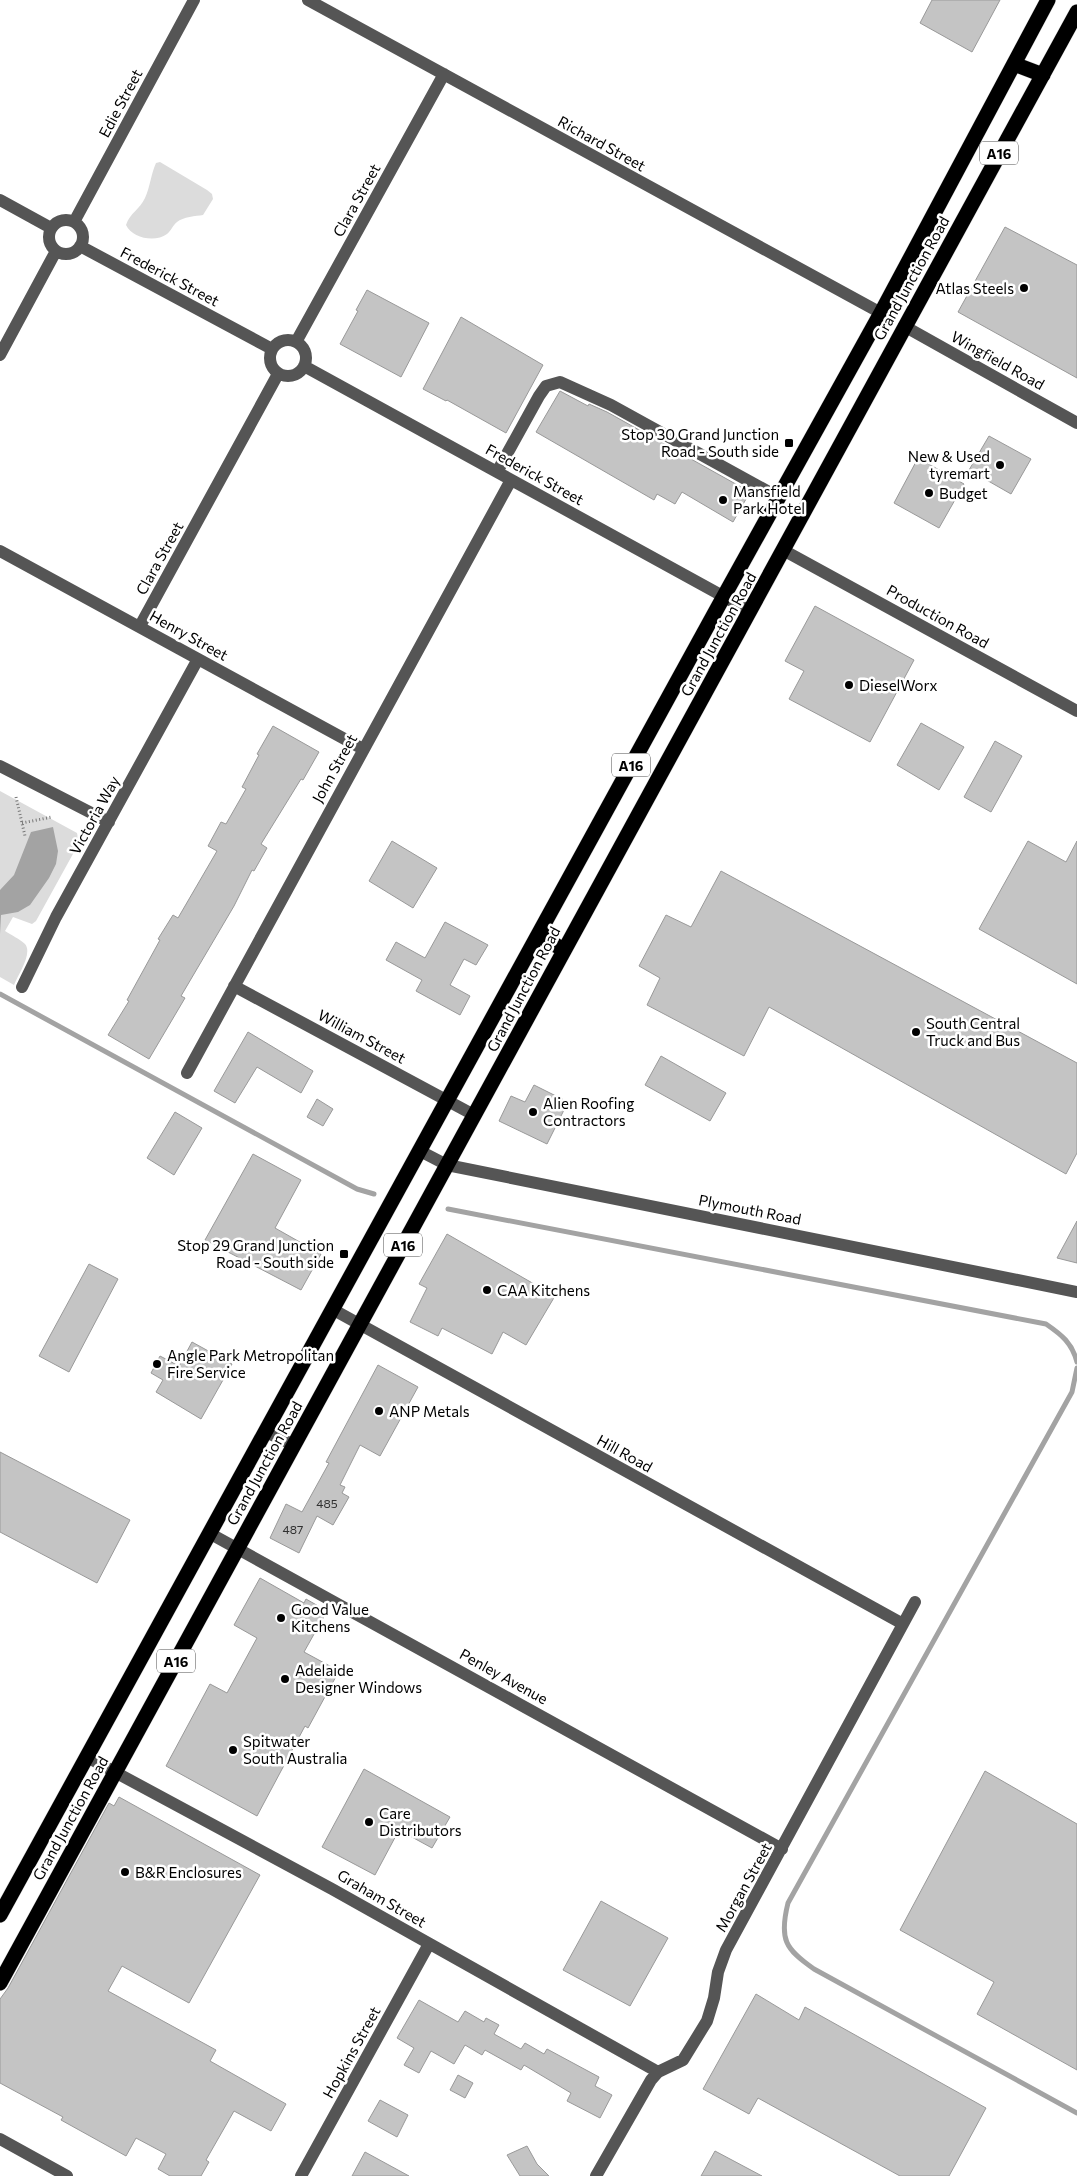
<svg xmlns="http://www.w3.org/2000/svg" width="1077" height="2176" font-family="Commissioner,sans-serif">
  <rect width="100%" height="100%" fill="#fff"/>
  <!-- green -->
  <path fill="#dcdcdc" d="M160 162 207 190 212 194 213 199 203 215C196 216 183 217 177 222 173 225 171 231 167 234 155 243 132 238 126 225 130 213 140 209 145 198 150 187 151 174 156 163Z
    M0 791 77 833 79 843 36 921 32 924 13 917 5 931C11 935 20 939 25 944 33 953 18 975 14 985L0 977Z"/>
  <!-- water -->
  <path fill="#a3a3a3" d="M53 827 58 851 56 864 49 878 30 905 18 912 1 915 0 934V890L14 875 31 832Z"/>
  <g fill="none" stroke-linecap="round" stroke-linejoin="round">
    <!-- stream -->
    <path stroke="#a3a3a3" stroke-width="5" d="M0 994 357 1189 374 1194
      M448 1209 1046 1324C1062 1335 1072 1343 1077 1362
      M1077 1368 1072 1392 788 1903C779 1939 785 1949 814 1969L1077 2113"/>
  </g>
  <!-- building -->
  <path fill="#c4c4c4" stroke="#999" d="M932 0H1000L972 52 920 23Z
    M1005 227 1077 265V378L958 312Z
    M367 290 429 323 401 377 340 344 358 311 356 310Z
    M461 317 543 365 506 433 447 400 446 401 423 389Z
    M560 391 588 406 589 404 607 412 750 492 733 522 682 492 675 504 657 494 654 500 536 432Z
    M989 436 1031 459 1011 494 969 470Z
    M918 458 964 484 939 528 894 503Z
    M815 606 914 660 870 742 789 699 804 671 785 661Z
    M921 723 964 747 939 790 897 765Z
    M273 726 319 752 303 780 301 779 261 844 267 848 254 871 252 870 234 906 181 996 185 998 149 1059 108 1035 129 1001 127 1000 160 940 158 939 173 915 178 918 217 851 208 846 221 822 226 824 246 789 242 787 259 755 257 754Z
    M995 741 1022 756 991 812 964 797Z
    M392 841 437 868 413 908 369 881Z
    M1028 841 1066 862 1077 841V984L979 929Z
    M721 871 1077 1063V1153L1066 1174 769 1007 744 1056 647 1005 660 978 639 966 666 915 691 927Z
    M445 922 488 945 476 965 464 959 450 985 470 996 460 1015 416 991 422 980 386 960 396 942 425 958Z
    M248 1032 313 1071 301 1093 257 1067 235 1103 214 1091Z
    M661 1056 726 1093 710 1121 645 1085Z
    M534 1085 568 1102 547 1144 499 1121 511 1096 525 1102Z
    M317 1099 333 1109 323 1126 307 1117Z
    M175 1112 202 1128 174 1175 147 1158Z
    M253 1154 301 1180 275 1228 321 1254 301 1290 205 1240Z
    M1077 1221V1263L1057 1258Z
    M447 1234 555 1296 526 1345 503 1332 492 1354 442 1328 438 1336 410 1322 427 1288 419 1284Z
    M89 1264 118 1279 69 1372 39 1356Z
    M192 1342 232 1364 201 1419 156 1392 163 1380 151 1373 160 1356 179 1366Z
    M378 1365 418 1387 380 1456 360 1445 340 1485 345 1487 342 1493 349 1497 333 1525 317 1516 299 1553 270 1538 286 1504 302 1512 329 1463 326 1462Z
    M0 1452 130 1520 97 1583 0 1532Z
    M260 1578 304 1603 306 1599 327 1611 304 1652 339 1671 308 1728 305 1726 257 1816 166 1766 210 1684 227 1693 257 1638 234 1625Z
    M364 1769 450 1817 432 1848 399 1830 375 1875 322 1847Z
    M985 1771 1077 1824V2070L977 2014 994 1982 900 1930Z
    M119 1797 260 1875 189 2003 122 1966 108 1991 216 2050 210 2061 286 2104 271 2131 234 2111 206 2160 209 2162 201 2176H170L158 2169 166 2154 136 2138 126 2156 61 2120 63 2117 0 2083V1999L8 1988 109 1803 114 1806Z
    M601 1901 668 1938 630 2006 563 1970Z
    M756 1994 799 2020 805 2007 986 2108 949 2176H900L758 2098 749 2114 703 2089Z
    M419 2000 458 2022 465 2011 484 2022 486 2018 499 2025 494 2034 521 2049 525 2043 544 2054 547 2049 599 2077 595 2086 612 2095 600 2118 567 2101 571 2093 524 2065 521 2070 485 2050 482 2055 465 2045 454 2064 431 2051 419 2073 404 2065 414 2048 397 2038Z
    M458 2075 473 2083 465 2098 450 2090Z
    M380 2100 408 2115 397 2137 368 2121Z
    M527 2146 537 2164 549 2176H520L507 2155Z
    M715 2151 762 2176H701Z
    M365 2152 409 2176H352Z"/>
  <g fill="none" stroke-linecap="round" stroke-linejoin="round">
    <!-- highway casing -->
    <g stroke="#dbdbdb" stroke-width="16">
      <path id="highway" d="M1014 64 1043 75
        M538 935 564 950
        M0 1915 724 596 881 313 1048 0
        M0 1983 1077 12"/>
    </g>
    <!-- path -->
    <path stroke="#777" stroke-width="3" stroke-dasharray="1 2.5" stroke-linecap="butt" d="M16 797 25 836
      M22 823 52 817"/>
    <!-- minor -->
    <path stroke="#555" stroke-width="12" d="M308 0 881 313
      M0 200 51 228
      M49 237a17 17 0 1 1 34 0a17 17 0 1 1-34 0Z
      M74 222 194 0
      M80 246 272 349
      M904 326 1077 423
      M270 358a18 18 0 1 1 36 0a18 18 0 1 1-36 0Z
      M296 342 444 74
      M0 355 56 251
      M304 366 750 611
      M497 472 539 396 546 386 560 382 611 405 778 497
      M783 550 1077 711
      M0 551 363 749
      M140 626 278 374
      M0 766 109 822
      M234 986 474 1115
      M22 987 56 917 198 659
      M187 1073 511 480
      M420 1151 447 1165 1077 1292
      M332 1309 903 1624
      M266 1432 294 1445
      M209 1533 782 1849
      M87 1757 332 1889 658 2072
      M0 2139 67 2176
      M301 2176 429 1944
      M596 2176 651 2080 658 2072 683 2060 707 2021 714 1998 718 1972 726 1950 915 1602"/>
    <!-- highway -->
    <use href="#highway" stroke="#000" stroke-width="15"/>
  </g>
  <!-- markers -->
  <g fill="#000" stroke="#fff" stroke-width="2">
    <circle cx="1024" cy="288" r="5"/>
    <rect x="784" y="438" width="10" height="10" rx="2.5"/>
    <circle cx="1000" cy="465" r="5"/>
    <circle cx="929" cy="493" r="5"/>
    <circle cx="723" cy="500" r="5"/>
    <circle cx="849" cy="685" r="5"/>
    <circle cx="916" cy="1032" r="5"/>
    <circle cx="533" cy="1112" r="5"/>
    <rect x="339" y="1249" width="10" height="10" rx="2.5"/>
    <circle cx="487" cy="1290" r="5"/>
    <circle cx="157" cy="1364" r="5"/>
    <circle cx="379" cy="1411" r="5"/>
    <circle cx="281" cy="1618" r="5"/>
    <circle cx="285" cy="1679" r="5"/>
    <circle cx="233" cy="1750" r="5"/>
    <circle cx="369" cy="1822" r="5"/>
    <circle cx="125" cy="1872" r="5"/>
  </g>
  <g text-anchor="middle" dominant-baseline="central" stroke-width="5" stroke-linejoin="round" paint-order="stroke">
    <!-- number labels -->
    <g font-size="12" fill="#313131">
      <text x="327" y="1503">485</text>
      <text x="293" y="1529">487</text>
    </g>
    <!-- shield labels -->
    <g fill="#fff" stroke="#4c4c4c" stroke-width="1">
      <rect x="980" y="141.5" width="38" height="23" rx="4"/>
      <rect x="612" y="753.5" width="38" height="23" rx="4"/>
      <rect x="384" y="1233.5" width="38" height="23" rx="4"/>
      <rect x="157" y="1649.5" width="38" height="23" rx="4"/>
    </g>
    <g font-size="14" font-weight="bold" fill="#000">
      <text x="999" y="153">A16</text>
      <text x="631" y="765">A16</text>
      <text x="403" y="1245">A16</text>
      <text x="176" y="1661">A16</text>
    </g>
    <!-- street labels -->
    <g font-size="15" fill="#000" stroke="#fff">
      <text transform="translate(120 103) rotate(-62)">Edie Street</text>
      <text transform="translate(602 143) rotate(29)">Richard Street</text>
      <text transform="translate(356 200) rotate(-61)">Clara Street</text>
      <text transform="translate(170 276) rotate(28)">Frederick Street</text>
      <text transform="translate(911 278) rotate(-61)">Grand Junction Road</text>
      <text transform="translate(998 360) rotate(29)">Wingfield Road</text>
      <text transform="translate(535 474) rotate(29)">Frederick Street</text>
      <text transform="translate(159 558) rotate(-61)">Clara Street</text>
      <text transform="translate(938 616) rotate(29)">Production Road</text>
      <text transform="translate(718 634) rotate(-61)">Grand Junction Road</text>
      <text transform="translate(189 635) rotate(29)">Henry Street</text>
      <text transform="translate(334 768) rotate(-61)">John Street</text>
      <text transform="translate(94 815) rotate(-61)">Victoria Way</text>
      <text transform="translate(523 989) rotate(-62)">Grand Junction Road</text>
      <text transform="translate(362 1036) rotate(28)">William Street</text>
      <text transform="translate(750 1209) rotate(11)">Plymouth Road</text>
      <text transform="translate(625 1453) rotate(29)">Hill Road</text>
      <text transform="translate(264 1463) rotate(-61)">Grand Junction Road</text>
      <text transform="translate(504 1676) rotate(29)">Penley Avenue</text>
      <text transform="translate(70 1818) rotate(-61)">Grand Junction Road</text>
      <text transform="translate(743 1887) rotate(-61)">Morgan Street</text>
      <text transform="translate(382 1898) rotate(30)">Graham Street</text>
      <text transform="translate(351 2052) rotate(-61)">Hopkins Street</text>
    </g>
    <!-- poi labels -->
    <g font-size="15" fill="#000" stroke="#fff" text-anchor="start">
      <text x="1014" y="288" text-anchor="end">Atlas Steels</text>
      <text x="779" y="434" text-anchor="end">Stop 30 Grand Junction<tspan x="779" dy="17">Road - South side</tspan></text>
      <text x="990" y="456" text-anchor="end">New &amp; Used<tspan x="990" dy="17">tyremart</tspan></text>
      <text x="733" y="491">Mansfield<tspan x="733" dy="17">Park Hotel</tspan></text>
      <text x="939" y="493">Budget</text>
      <text x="859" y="685">DieselWorx</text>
      <text x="926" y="1023">South Central<tspan x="926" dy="17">Truck and Bus</tspan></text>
      <text x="543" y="1103">Alien Roofing<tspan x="543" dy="17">Contractors</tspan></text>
      <text x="334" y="1245" text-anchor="end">Stop 29 Grand Junction<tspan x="334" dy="17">Road - South side</tspan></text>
      <text x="497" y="1290">CAA Kitchens</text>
      <text x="167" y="1355">Angle Park Metropolitan<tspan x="167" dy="17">Fire Service</tspan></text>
      <text x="389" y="1411">ANP Metals</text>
      <text x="291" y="1609">Good Value<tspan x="291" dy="17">Kitchens</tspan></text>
      <text x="295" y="1670">Adelaide<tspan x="295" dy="17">Designer Windows</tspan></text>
      <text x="243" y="1741">Spitwater<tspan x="243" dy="17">South Australia</tspan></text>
      <text x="379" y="1813">Care<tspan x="379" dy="17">Distributors</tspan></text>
      <text x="135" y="1872">B&amp;R Enclosures</text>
    </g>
  </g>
</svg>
